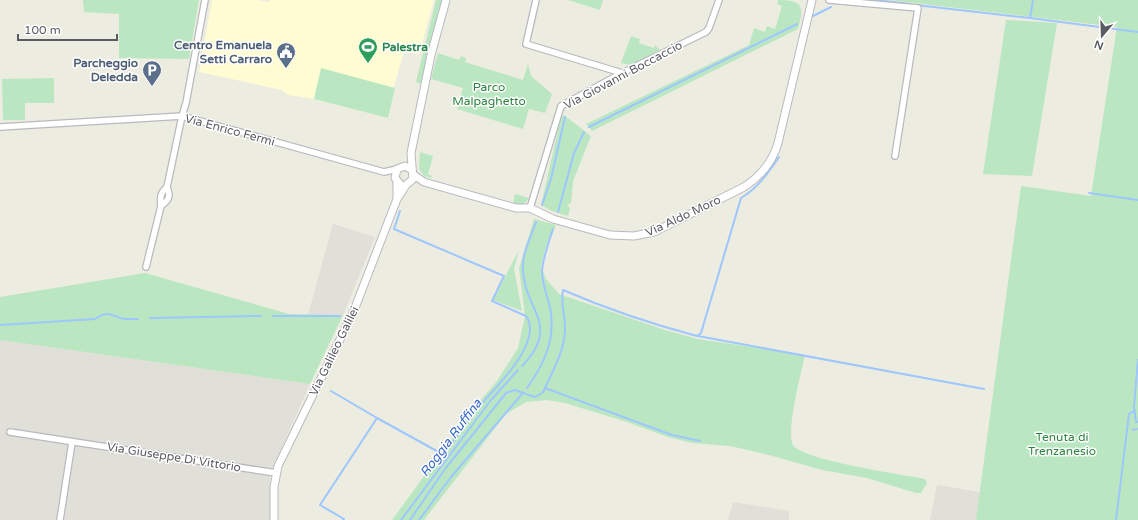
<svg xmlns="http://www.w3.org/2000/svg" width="1138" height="520" font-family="'Varela Round',sans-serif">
  <rect width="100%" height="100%" fill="#edece0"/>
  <!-- commercial -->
  <path fill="#fffcd3" d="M212 0H257L269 2 270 0H434L419 55 404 51 394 87 388 118 314 99 288 95 282 90 199 72Z"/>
  <!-- industrial -->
  <path fill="#e0dfd8" d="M333 224 375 237 343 315H308Z
    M0 340 310 384 270 474V520H0Z
    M937 485 980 492 976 520H930Z
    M733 502 789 511V520H728Z"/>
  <!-- green -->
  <path fill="#bae7c1" d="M83 0H199L189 59 119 58V14L84 12Z
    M436 0H442L429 46 422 84 416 82Z
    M568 0H603L600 10Z
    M778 0C804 0 804 7 798 29L592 131 586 124 749 45 754 28 765 32 767 26 775 29 782 6 777 4Z
    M889 0H1138V520H976L1021 186 1091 196 1117 27Z
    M1006 20 1057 23 1032 176 983 174Z
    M631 36 640 39 639 43 654 48 655 45 660 50 630 65 621 63Z
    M438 53 459 60 461 56 466 58 465 62 523 80 528 64 531 76 552 94 545 113 529 109 523 129 457 109 463 88 431 79Z
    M321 68 395 88 388 118 314 99Z
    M54 78V103H25V120H3L2 79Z
    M564 115 591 136 573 181 571 203 567 205 570 208 568 216 552 211 541 205 561 117Z
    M420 152 433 156 428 174 432 176 431 178 424 176 419 169Z
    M515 194 529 198C525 205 520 205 513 204Z
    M534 219 556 225 545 250 541 266 546 279 559 294 665 330 698 339 805 355C801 374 786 430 793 445 801 460 905 475 925 479L927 483 921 493H916L867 478 822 470 769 455 730 446 692 443 668 437 627 422 565 403 547 400 526 402 506 414 424 520H392L473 409 497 381 518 348 525 316 519 268Z
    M519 250 514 269 522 311 493 300Z
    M145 273 289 314 343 315 310 384 0 340V297Z"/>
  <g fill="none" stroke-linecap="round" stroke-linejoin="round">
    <!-- stream -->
    <path stroke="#9ec6ff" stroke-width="2" d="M876 0 910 4
      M916 5 1030 18 1033 0
      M813 16 831 7
      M1030 18 1138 32
      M589 127 797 24
      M1089 193 1138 200
      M542 205 551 179 565 117
      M558 212 574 153 584 132
      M273 316H340
      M150 318 261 316
      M0 325 95 319C110 308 113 318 125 319 129 319 134 319 138 319
      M698 336 984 389
      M1138 360 1134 407 1136 422H1138
      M522 366C562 324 524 311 523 269 522 253 531 237 536 222
      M527 388C545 363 556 338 550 307 547 295 542 284 542 271 543 257 549 242 553 229
      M545 388 672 435 700 441
      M331 391 377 418
      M543 392C552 373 564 352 565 331 566 317 560 304 563 290 607 309 651 324 697 336L701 333 741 198C758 188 768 173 779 157
      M1133 430 1137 429
      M343 520 344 519 320 505 377 418 444 455C454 440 465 424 476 410 492 391 545 342 526 316L492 301 504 276 394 229 400 211
      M401 520 491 400 518 370
      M410 520 445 469 506 393 515 390 535 397 542 393
      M419 520 451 477 522 394
      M1116 520 1129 414 1134 411"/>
    <!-- minor casing -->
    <g stroke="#b8bac0" stroke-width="8">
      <path id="minor" d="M536 0 526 44 622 73
        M829 0 918 8 895 156
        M0 127 182 116 384 172 397 169
        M161 206C169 200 171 196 167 187L182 116 186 103 205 0
        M530 208 561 106 622 73 706 32 709 28 719 0
        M146 267 161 206C160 198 160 193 167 187
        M10 432 276 473
        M60 520 72 442"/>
    </g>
    <!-- tertiary casing -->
    <g stroke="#b8bac0" stroke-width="9">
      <path id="tertiary" d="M414 175 424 182 516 208H530L553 219 610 235 634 236 654 232 744 187C760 177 773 161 778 143L812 0
        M400 184 395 178 397 169 405 166 412 170
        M397 199 406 185 413 179 411 153 431 55 446 0
        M274 520V487L278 466 353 313 397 199V182"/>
    </g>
    <!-- minor -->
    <use href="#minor" stroke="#fff" stroke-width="5.5"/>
    <!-- tertiary -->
    <use href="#tertiary" stroke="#fff" stroke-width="7"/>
  </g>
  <!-- icons -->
  <defs>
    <g id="stadium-pin" transform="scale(1)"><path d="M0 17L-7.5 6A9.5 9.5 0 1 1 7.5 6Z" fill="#2e9e5b" stroke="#fff"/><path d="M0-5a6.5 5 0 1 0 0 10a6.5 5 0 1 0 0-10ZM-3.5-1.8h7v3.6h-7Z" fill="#fff"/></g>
    <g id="civic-pin" transform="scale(1)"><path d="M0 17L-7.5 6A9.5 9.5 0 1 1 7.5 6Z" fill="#5c6f8a" stroke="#fff"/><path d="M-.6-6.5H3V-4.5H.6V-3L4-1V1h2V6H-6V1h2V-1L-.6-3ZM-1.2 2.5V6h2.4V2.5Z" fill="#fff"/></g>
    <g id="parking-pin" transform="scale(1)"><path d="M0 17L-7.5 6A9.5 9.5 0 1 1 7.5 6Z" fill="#5c6f8a" stroke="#fff"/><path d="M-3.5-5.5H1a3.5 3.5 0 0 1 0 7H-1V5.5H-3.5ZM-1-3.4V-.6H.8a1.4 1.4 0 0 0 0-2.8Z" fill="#fff"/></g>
  </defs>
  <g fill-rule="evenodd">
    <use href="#stadium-pin" x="368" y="47"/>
    <use href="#civic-pin" x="286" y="52"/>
    <use href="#parking-pin" x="152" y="70"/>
  </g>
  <g text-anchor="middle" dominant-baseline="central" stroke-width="3" stroke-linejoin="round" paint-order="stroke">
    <!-- service labels -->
    <g font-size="12" font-weight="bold" fill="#4e5e75" stroke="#fff" text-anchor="end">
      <text x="272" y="45">Centro Emanuela<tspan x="272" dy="14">Setti Carraro</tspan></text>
      <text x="138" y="63">Parcheggio<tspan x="138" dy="14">Deledda</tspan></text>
    </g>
    <!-- leisure labels -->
    <g font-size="12" font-weight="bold" fill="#27864d" stroke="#fff" text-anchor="start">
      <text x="382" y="47">Palestra</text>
    </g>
    <!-- street labels -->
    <g font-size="12" fill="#595c62" stroke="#fff">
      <text transform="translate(623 75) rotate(-28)">Via Giovanni Boccaccio</text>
      <text transform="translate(230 130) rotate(15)">Via Enrico Fermi</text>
      <text transform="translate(683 216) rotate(-25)">Via Aldo Moro</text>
      <text transform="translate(334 351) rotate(-64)">Via Galileo Galilei</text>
      <text transform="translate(174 457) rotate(9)">Via Giuseppe Di Vittorio</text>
    </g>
    <!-- park labels -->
    <g font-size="12" fill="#2e8540" stroke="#fff">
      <text x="489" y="87">Parco<tspan x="489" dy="14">Malpaghetto</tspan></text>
      <text x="1062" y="437">Tenuta di<tspan x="1062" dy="14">Trenzanesio</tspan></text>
    </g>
    <!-- water labels -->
    <g font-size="13" font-style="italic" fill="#3969ca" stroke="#fff">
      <text transform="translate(451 438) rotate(-53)">Roggia Ruffina</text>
    </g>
  </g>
  <!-- north arrow -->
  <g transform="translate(1102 36) rotate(199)" stroke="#ffffff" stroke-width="3" paint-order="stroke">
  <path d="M0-3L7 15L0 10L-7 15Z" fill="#595c62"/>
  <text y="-6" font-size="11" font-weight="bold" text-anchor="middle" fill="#595c62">N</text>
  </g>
  <!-- scale -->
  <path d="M18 34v6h99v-6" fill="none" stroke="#595c62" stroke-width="2"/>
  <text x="24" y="34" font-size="12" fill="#595c62" stroke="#ffffff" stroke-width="3" paint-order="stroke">100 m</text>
</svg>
